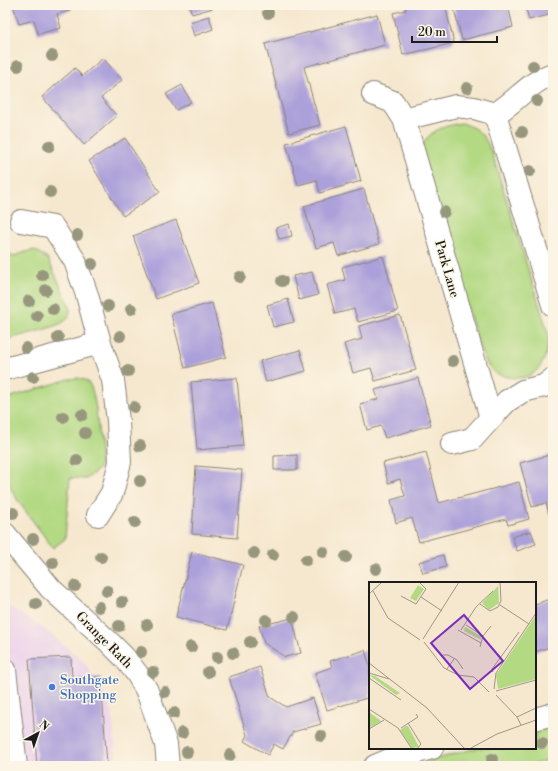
<svg xmlns="http://www.w3.org/2000/svg" width="558" height="771" font-family="'Libre Bodoni',serif">
  <rect width="100%" height="100%" fill="#fcf5e5"/>
  <filter id="ink" filterUnits="userSpaceOnUse"><feTurbulence type="fractalNoise" baseFrequency=".025" numOctaves="2"/><feDisplacementMap in="SourceGraphic" scale="8" xChannelSelector="R" yChannelSelector="G"/><feConvolveMatrix kernelMatrix="1 2 1 2 8 2 1 2 1" color-interpolation-filters="sRGB"/></filter>
  <filter id="wash" filterUnits="userSpaceOnUse"><feTurbulence type="fractalNoise" baseFrequency=".012" numOctaves="4" result="noise"/><feDisplacementMap in="SourceGraphic" scale="16" xChannelSelector="R" yChannelSelector="G"/><feGaussianBlur stdDeviation="0.9" result="paint"/><feColorMatrix in="noise" values="0 0 0 0 0 0 0 0 0 0 0 0 0 0 0 0 0 1.4 0 .05"/><feComposite in="paint" operator="in"/></filter>
  <g filter="url(#wash)">
    <rect width="100%" height="100%" fill="#f6e8cf"/>
    <!-- built -->
    <path fill="#ebd1eb" d="M5 604 43 628 85 663 112 711 117 766H5Z"/>
    <!-- green -->
    <path fill="#b3d983" stroke="#687a50" d="M462 123C481 130 484 135 492 153L549 336C547 362 537 383 507 377 501 375 494 374 490 369 486 363 483 355 480 349L422 155C422 151 422 145 424 142 432 129 448 125 462 123Z
      M5 247 12 257 25 252 35 250 48 259 70 307C70 312 70 317 65 321 56 328 18 336 5 340Z
      M77 378C83 379 87 380 90 385 96 393 101 453 100 465L98 470 86 479 70 478 65 539 53 548 18 501 5 478V399L69 379Z
      M553 726V759L528 766H412L476 748H535V731Z"/>
    <g id="blocks">
      <!-- building -->
      <path fill="#aca0da" d="M13 5H69L70 11 57 14 61 28 38 34 34 20 19 24Z
        M189 5H212L213 8 192 14Z
        M404 5H445L454 43 403 55 393 13 406 10Z
        M453 5H508L513 27 462 40Z
        M525 5H553V14L529 20Z
        M377 14 385 45 304 67 320 125 289 133 265 44Z
        M209 16 213 29 194 36 190 22Z
        M103 58 122 80 101 98 117 116 84 145 42 97 75 68 82 76Z
        M182 85 191 102 176 110 166 94Z
        M346 126 361 181 320 193 317 180 298 185 286 143Z
        M125 138 160 192 123 216 89 161Z
        M364 189 379 244 338 256 334 243 316 248 304 206Z
        M176 220 199 283 156 299 133 236Z
        M289 224 292 236 279 239 276 228Z
        M383 256 398 311 358 322 354 309 335 314 327 285 345 280 342 267Z
        M312 272 318 295 299 300 293 276Z
        M288 299 294 322 273 327 267 305Z
        M212 303 226 357 185 368 171 314Z
        M400 315 416 370 375 381 371 368 353 373 344 344 362 339 359 326Z
        M300 350 306 371 266 382 260 361Z
        M237 378 243 446 197 450 191 382Z
        M418 378 431 425 385 438 381 426 367 430 360 404 378 399 375 390Z
        M426 452 439 503 519 482 529 519 508 525 506 519 419 542 412 518 396 523 391 500 405 496 400 479 388 483 383 463Z
        M553 454V513L549 514 546 503 532 507 520 463Z
        M297 455V470H274V456Z
        M196 466 242 470 237 538 192 534Z
        M531 531 536 544 517 551 512 537Z
        M192 552 243 565 227 630 176 617Z
        M443 555 446 567 423 573 419 562Z
        M553 598V646L535 652V605L541 603V602Z
        M292 618 301 653 285 657 264 643 259 626Z
        M365 650 370 667V697L327 710 315 673 332 667 330 661Z
        M71 657 72 679 101 677 107 766H37L29 659Z
        M260 667 270 697 286 707 313 698 321 724 293 732 283 749 274 744 268 755 244 741 247 735 229 677Z"/>
    </g>
  </g>
  <g filter="url(#ink)">
    <use href="#blocks" fill-opacity="0" stroke="#898276" stroke-width="1"/>
    <g fill="none" stroke-linecap="round" stroke-linejoin="round">
      <!-- minor casing -->
      <g stroke="#898276" stroke-width="24">
        <path id="minor" d="M373 94 393 102 404 119 491 418 472 439 452 444
          M495 114 553 305
          M404 119 456 106 474 108 495 114C515 103 530 81 553 74
          M21 221 53 227 75 261 87 295 100 343 113 380 118 421 120 462 112 493 98 515
          M5 369 100 343
          M491 418 507 401 523 391 544 386 553 379
          M5 534 51 589 109 642 124 657 138 675 147 691 166 744 168 766
          M5 670 16 766
          M535 719 553 714
          M375 766 389 760 432 748"/>
      </g>
      <!-- minor -->
      <use href="#minor" stroke="#fff" stroke-width="22"/>
    </g>
    <!-- trees -->
    <g fill="#97977e">
      <circle cx="268" cy="13" r="6"/>
      <circle cx="52" cy="56" r="6"/>
      <circle cx="18" cy="66" r="6"/>
      <circle cx="533" cy="66" r="6"/>
      <circle cx="467" cy="88" r="6"/>
      <circle cx="537" cy="101" r="6"/>
      <circle cx="522" cy="132" r="6"/>
      <circle cx="49" cy="146" r="6"/>
      <circle cx="530" cy="171" r="6"/>
      <circle cx="50" cy="192" r="6"/>
      <circle cx="444" cy="212" r="6"/>
      <circle cx="77" cy="235" r="6"/>
      <circle cx="92" cy="264" r="6"/>
      <circle cx="42" cy="275" r="6"/>
      <circle cx="240" cy="277" r="6"/>
      <circle cx="282" cy="281" r="6"/>
      <circle cx="46" cy="290" r="6"/>
      <circle cx="29" cy="301" r="6"/>
      <circle cx="108" cy="306" r="6"/>
      <circle cx="53" cy="309" r="6"/>
      <circle cx="131" cy="309" r="6"/>
      <circle cx="37" cy="316" r="6"/>
      <circle cx="120" cy="336" r="6"/>
      <circle cx="58" cy="338" r="6"/>
      <circle cx="26" cy="348" r="6"/>
      <circle cx="453" cy="361" r="6"/>
      <circle cx="128" cy="371" r="6"/>
      <circle cx="33" cy="377" r="6"/>
      <circle cx="134" cy="407" r="6"/>
      <circle cx="82" cy="415" r="6"/>
      <circle cx="63" cy="417" r="6"/>
      <circle cx="85" cy="433" r="6"/>
      <circle cx="140" cy="446" r="6"/>
      <circle cx="77" cy="460" r="6"/>
      <circle cx="140" cy="481" r="6"/>
      <circle cx="13" cy="513" r="6"/>
      <circle cx="135" cy="522" r="6"/>
      <circle cx="33" cy="539" r="6"/>
      <circle cx="323" cy="552" r="6"/>
      <circle cx="254" cy="553" r="6"/>
      <circle cx="273" cy="555" r="6"/>
      <circle cx="101" cy="557" r="6"/>
      <circle cx="346" cy="557" r="6"/>
      <circle cx="306" cy="560" r="6"/>
      <circle cx="53" cy="563" r="6"/>
      <circle cx="376" cy="569" r="6"/>
      <circle cx="75" cy="586" r="6"/>
      <circle cx="107" cy="591" r="6"/>
      <circle cx="122" cy="602" r="6"/>
      <circle cx="36" cy="604" r="6"/>
      <circle cx="99" cy="607" r="6"/>
      <circle cx="294" cy="617" r="6"/>
      <circle cx="266" cy="620" r="6"/>
      <circle cx="147" cy="625" r="6"/>
      <circle cx="119" cy="626" r="6"/>
      <circle cx="250" cy="642" r="6"/>
      <circle cx="191" cy="647" r="6"/>
      <circle cx="141" cy="652" r="6"/>
      <circle cx="233" cy="653" r="6"/>
      <circle cx="217" cy="657" r="6"/>
      <circle cx="153" cy="672" r="6"/>
      <circle cx="208" cy="672" r="6"/>
      <circle cx="165" cy="692" r="6"/>
      <circle cx="174" cy="713" r="6"/>
      <circle cx="182" cy="733" r="6"/>
      <circle cx="321" cy="736" r="6"/>
      <circle cx="542" cy="743" r="6"/>
      <circle cx="187" cy="752" r="6"/>
      <circle cx="230" cy="755" r="6"/>
      <circle cx="492" cy="759" r="6"/>
    </g>
  </g>
  <!-- markers -->
  <circle fill="#3f7fe0" stroke="#fcf5e5" stroke-width="1.5" cx="52" cy="687" r="4"/>
  <g text-anchor="middle" dominant-baseline="central" stroke-width="3" stroke-linejoin="round" paint-order="stroke">
    <!-- street labels -->
    <g font-size="13" fill="#1c1c1c" stroke="#fcf5e5">
      <text transform="translate(447 269) rotate(74)">Park Lane</text>
      <text transform="translate(104 640) rotate(45)">Grange Rath</text>
    </g>
    <!-- shop labels -->
    <g font-size="13" fill="#366cbe" stroke="#fcf5e5" text-anchor="start">
      <text x="60" y="680">Southgate<tspan x="60" dy="15">Shopping</tspan></text>
    </g>
  </g>
  <!-- overview -->
  <g transform="translate(369 582)">
    <rect width="167" height="167" fill="#f6e8cf"/>
    <path d="M49 3 55 7 47 19 41 16ZM129 4 130 21 120 28 113 21ZM167 33V97L129 107 127 93ZM96 45 112 54V58L95 49ZM0 93 6 94 31 111 27 113ZM0 130 12 139 0 146ZM37 144H39L50 165 43 166 31 148Z" fill="#b3d983"/>
    <path fill="none" stroke="#9f9687" stroke-width="1" d="M4 9 19 36 51 58M0 12 13 0M32 14 47 22 57 7 50 0M52 15 73 29M111 22 121 29 129 25 132 19 131 0M131 23 160 42M97 43 114 54M89 48 112 61 111 65M92 48 107 25 124 9M54 57 90 0M55 60 75 86 89 93 105 95 120 110M112 61 114 54 122 44M74 73H79L88 78 94 87M0 81 58 126 96 167M78 87 85 77M124 90 123 87 150 50M0 91 20 97M0 96 32 118M125 107 127 91 167 31M127 109 167 98M127 113 148 135 152 143M0 127 29 146 43 167M148 135 167 126M39 141 52 162 48 167M32 146 49 135 47 132M0 147 15 138M102 166 128 152 167 138"/>
    <path fill="#7b2cbf" fill-opacity="0.15" stroke="#7b2cbf" stroke-width="2" d="M95 33 134 79 101 107 62 61Z"/>
    <rect width="167" height="167" fill="none" stroke="#1c1c1c" stroke-width="2"/>
  </g>
  <!-- margin -->
  <rect width="558" height="771" fill="none" stroke="#fcf5e5" stroke-width="20"/>
  <!-- north arrow -->
  <g transform="translate(38 733) rotate(40)" stroke="#fcf5e5" stroke-width="3" paint-order="stroke">
  <path d="M0-3L7 15L0 10L-7 15Z" fill="#1c1c1c"/>
  <text y="-6" font-size="11" font-weight="bold" text-anchor="middle" fill="#1c1c1c">N</text>
  </g>
  <!-- scale -->
  <path d="M412 36v6h85v-6" fill="none" stroke="#1c1c1c" stroke-width="2"/>
  <text x="418" y="36" font-size="12" fill="#1c1c1c" stroke="#fcf5e5" stroke-width="3" paint-order="stroke">20 m</text>
</svg>
